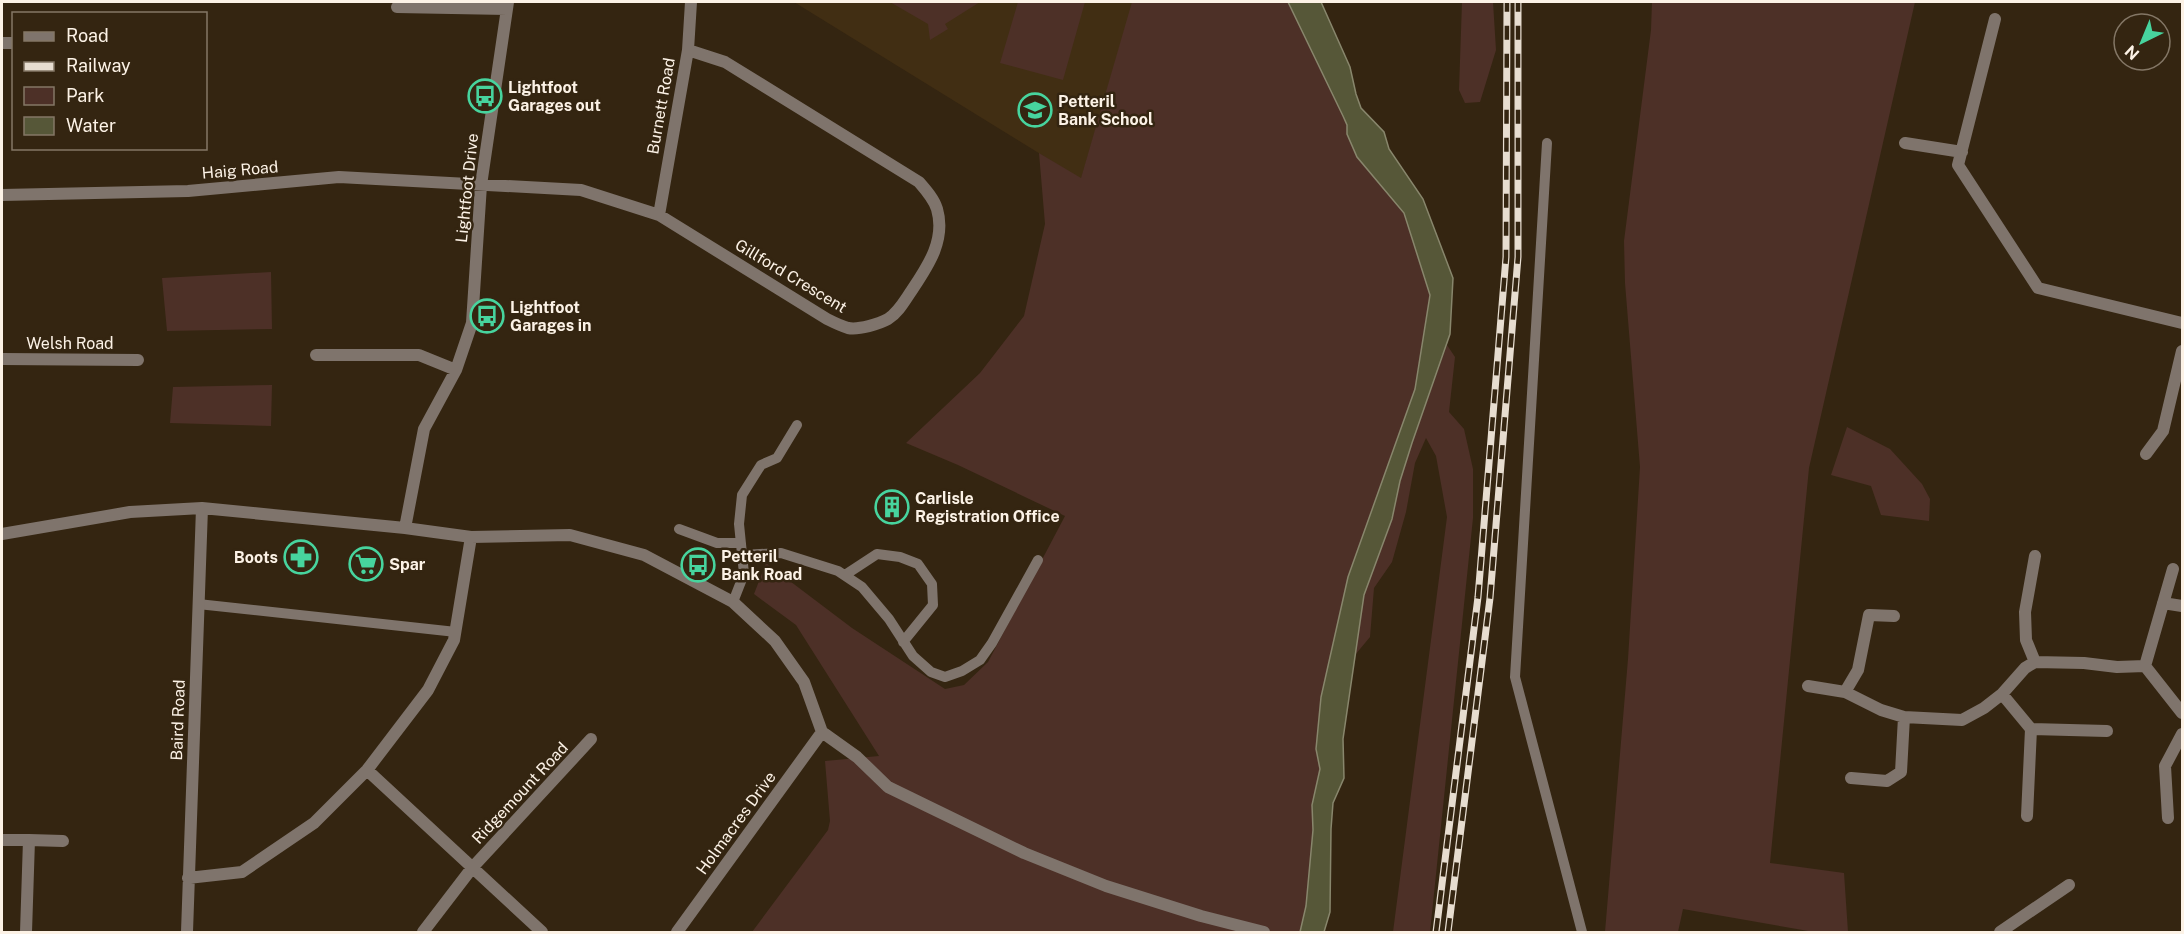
<svg xmlns="http://www.w3.org/2000/svg" width="2184" height="934" font-family="'Public Sans',sans-serif">
  <rect width="100%" height="100%" fill="#342511"/>
  <!-- built -->
  <path fill="#412e13" d="M794 2H1133L1081 179Z"/>
  <!-- green -->
  <path fill="#4d3027" d="M890 2H980L945 24 948 29 930 40 928 24Z
    M1018 2H1085L1063 80 1000 63Z
    M1132 2H1288L1343 116 1347 125V134L1357 157 1404 213 1430 295 1415 389 1348 577 1321 697 1316 749 1320 769 1312 805 1314 830 1306 906 1300 932H752L828 830 830 821 825 761 879 756 796 625 754 594 766 563 852 628 945 689 964 685 988 662 1065 516 958 465 906 443 980 373 1024 316 1045 224 1039 153 1081 178Z
    M1462 2H1493L1496 50 1480 102 1465 103 1459 90Z
    M1652 2H1915L1809 468 1770 863 1844 873 1848 932H1814L1683 909 1678 932H1605L1628 659 1640 467 1625 283 1624 241 1651 30Z
    M271 272 272 329 167 331 162 278Z
    M1447 345 1455 357 1449 412 1464 429 1473 469V518L1430 932H1393L1447 517 1436 456 1426 438 1415 463 1406 512 1392 562 1374 588 1370 637 1355 655 1364 594 1392 519 1400 481 1412 443Z
    M272 385 271 426 170 423 173 387Z
    M1847 427 1890 449 1922 484 1930 499 1929 521 1881 515 1871 486 1831 475Z"/>
  <!-- water -->
  <path fill="#565738" stroke="#88866c" stroke-width="1.5" d="M1288 2H1321L1350 67 1356 94 1361 108 1384 132 1389 149 1423 199 1453 278 1450 334 1412 443 1400 481 1392 519 1364 595 1343 739 1344 778 1333 803 1331 829 1330 912 1324 932H1300L1306 906 1313 830 1312 805 1320 769 1316 749 1321 697 1348 577 1415 389 1430 295 1404 213 1357 157 1347 134V125L1343 116Z"/>
  <g fill="none" stroke-linecap="round" stroke-linejoin="round">
    <!-- lane -->
    <path stroke="#7f746c" stroke-width="10" d="M1547 143 1515 677 1582 932
      M679 529 717 543H741
      M742 555 781 553 838 571 862 587 889 619 913 656 931 672 945 677 962 671 980 660 992 643 1038 560
      M845 575 877 554 900 557 918 564 932 584 933 605 903 642
      M733 602 744 574 739 524 742 495 761 465 777 458 797 425
      M198 604 456 632"/>
    <!-- street -->
    <path stroke="#7f746c" stroke-width="12" d="M397 7 507 9
      M1995 19 1958 165 2038 288 2182 323
      M2 43H14
      M1905 143 1962 152
      M2 195 188 191 339 177 581 190 659 215 827 319C833 322 841 326 848 328 859 330 879 324 888 319 899 312 905 300 912 290 928 266 946 240 937 209 934 199 926 190 919 182L725 62 688 50
      M659 215 688 50 691 2
      M316 355H419L456 370
      M2 359 138 360
      M2146 454 2163 431 2182 351
      M405 528 424 429 456 370 472 323 481 185 508 2
      M2 534 130 512 202 508 405 528 471 537 570 535 644 555 733 602 775 641 804 682 822 732 857 757 888 787 1024 853 1106 886 1201 916 1264 932
      M2035 556 2025 612 2026 640 2035 662
      M2163 603 2182 606
      M2145 666 2173 569
      M1808 686 1845 692 1881 710 1904 717 1962 720 1984 708 2002 694 2025 668 2035 662 2084 663 2117 667 2145 666 2182 713
      M1845 692 1858 670 1869 615 1894 616
      M2002 694 2031 729 2027 816
      M2031 729 2107 731
      M367 770 542 932
      M1851 778 1887 781 1901 772 1904 717
      M2168 818 2165 766 2182 734
      M2 840H29L26 932
      M29 840 63 841
      M188 878 242 872 314 823 367 770 428 690 454 640 471 537
      M187 932 202 508
      M423 932 472 868 591 739
      M677 932 822 732
      M2000 932 2069 885"/>
    <!-- rail casing -->
    <g stroke="#e7ddd0" stroke-width="7">
      <path id="rail" d="M1436 932 1478 597 1506 257 1507 2
        M1448 932 1490 598 1518 257V2"/>
    </g>
    <!-- rail -->
    <use href="#rail" stroke="#342511" stroke-width="4.5" stroke-dasharray="14" stroke-linecap="butt"/>
  </g>
  <!-- icons -->
  <defs>
    <g id="bus-ring" transform="scale(1.725)"><circle r="9.5" fill="#342511" stroke="#47d49e" stroke-width="1.5"/><path d="M-5-6H5V4H4V6H2V4H-2V6H-4V4H-5ZM-3.5-4V0h7V-4ZM-3.5 1.2v1.5H-2V1.2ZM2 1.2v1.5H3.5V1.2Z" fill="#47d49e"/></g>
    <g id="school-ring" transform="scale(1.725)"><circle r="9.5" fill="#342511" stroke="#47d49e" stroke-width="1.5"/><path d="M0-5L7-2L0 1L-7-2ZM-4 1L0 2.5L4 1V4Q0 6-4 4Z" fill="#47d49e"/></g>
    <g id="building-ring" transform="scale(1.725)"><circle r="9.5" fill="#342511" stroke="#47d49e" stroke-width="1.5"/><path d="M-4-6H4V6H1V3H-1V6H-4ZM-2.5-4.3h1.7v1.8h-1.7ZM.8-4.3h1.7v1.8H.8ZM-2.5-1h1.7V.8h-1.7ZM.8-1h1.7V.8H.8Z" fill="#47d49e"/></g>
    <g id="pharmacy-ring" transform="scale(1.725)"><circle r="9.5" fill="#342511" stroke="#47d49e" stroke-width="1.5"/><path d="M-2-6h4v4h4v4h-4v4h-4v-4h-4v-4h4Z" fill="#47d49e"/></g>
    <g id="supermarket-ring" transform="scale(1.725)"><circle r="9.5" fill="#342511" stroke="#47d49e" stroke-width="1.5"/><path d="M-6-5.5h2.5l.6 2H6L4.5 2H-2.5L-4.4-4H-6ZM-1.5 3.2a1.3 1.3 0 1 0 .1 0ZM3 3.2a1.3 1.3 0 1 0 .1 0Z" fill="#47d49e"/></g>
  </defs>
  <g fill-rule="evenodd">
    <use href="#bus-ring" x="485" y="96"/>
    <use href="#school-ring" x="1035" y="110"/>
    <use href="#bus-ring" x="487" y="316"/>
    <use href="#building-ring" x="892" y="507"/>
    <use href="#pharmacy-ring" x="301" y="557"/>
    <use href="#supermarket-ring" x="366" y="564"/>
    <use href="#bus-ring" x="698" y="565"/>
  </g>
  <g text-anchor="middle" dominant-baseline="central" stroke-width="5" stroke-linejoin="round" paint-order="stroke">
    <!-- poi labels -->
    <g font-size="16" font-weight="bold" fill="#fcf2e6" stroke="#342511" text-anchor="start">
      <text x="508" y="87">Lightfoot<tspan x="508" dy="18">Garages out</tspan></text>
      <text x="1058" y="101">Petteril<tspan x="1058" dy="18">Bank School</tspan></text>
      <text x="510" y="307">Lightfoot<tspan x="510" dy="18">Garages in</tspan></text>
      <text x="915" y="498">Carlisle<tspan x="915" dy="18">Registration Office</tspan></text>
      <text x="721" y="556">Petteril<tspan x="721" dy="18">Bank Road</tspan></text>
      <text x="278" y="557" text-anchor="end">Boots</text>
      <text x="389" y="564">Spar</text>
    </g>
    <!-- street labels -->
    <g font-size="16" fill="#fcf2e6" stroke="#342511">
      <text transform="translate(661 106) rotate(-80)">Burnett Road</text>
      <text transform="translate(240 170) rotate(-5)">Haig Road</text>
      <text transform="translate(467 188) rotate(-84)">Lightfoot Drive</text>
      <text transform="translate(791 276) rotate(31)">Gillford Crescent</text>
      <text x="70" y="343">Welsh Road</text>
      <text transform="translate(178 720) rotate(-88)">Baird Road</text>
      <text transform="translate(520 793) rotate(-47)">Ridgemount Road</text>
      <text transform="translate(736 823) rotate(-54)">Holmacres Drive</text>
    </g>
  </g>
  <!-- border -->
  <rect width="2184" height="934" fill="none" stroke="#fcf2e6" stroke-width="6"/>
  <!-- legend -->
  <rect x="12" y="12" width="195" height="138" fill="#342511" stroke="#847766" stroke-width="1.5"/>
  <rect x="24" y="32" width="30" height="9" fill="#7f746c" stroke="#847766" stroke-width="1.5"/>
  <text x="66" y="42" font-size="18" fill="#fcf2e6">Road</text>
  <rect x="24" y="62" width="30" height="9" fill="#e7ddd0" stroke="#847766" stroke-width="1.5"/>
  <text x="66" y="72" font-size="18" fill="#fcf2e6">Railway</text>
  <rect x="24" y="87" width="30" height="18" fill="#4d3027" stroke="#847766" stroke-width="1.5"/>
  <text x="66" y="102" font-size="18" fill="#fcf2e6">Park</text>
  <rect x="24" y="117" width="30" height="18" fill="#565738" stroke="#847766" stroke-width="1.5"/>
  <text x="66" y="132" font-size="18" fill="#fcf2e6">Water</text>
  <!-- north arrow -->
  <g transform="translate(2142 42) rotate(223)"><circle r="28" fill="#342511" stroke="#847766" stroke-width="1.5"/>
  <path d="M0-4.5L10 22L0 15L-10 22Z" fill="#47d49e"/>
  <text y="-9" font-size="16" font-weight="bold" text-anchor="middle" fill="#fcf2e6">N</text>
  </g>
</svg>
